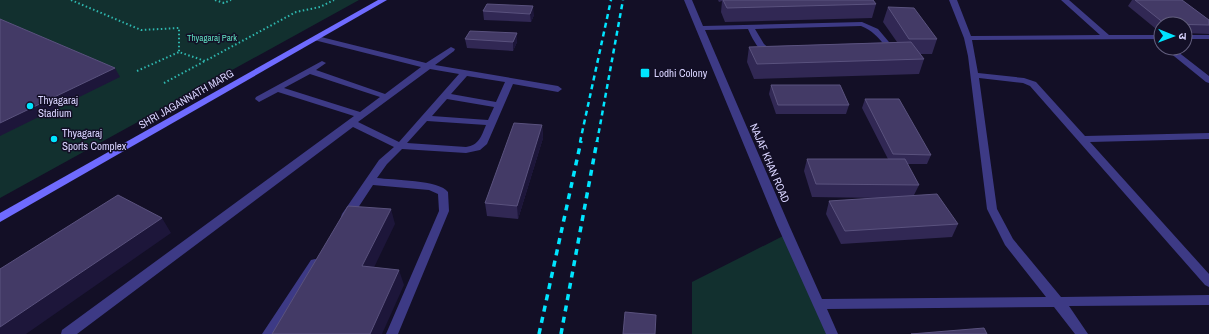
<svg xmlns="http://www.w3.org/2000/svg" width="1209" height="334" font-family="'Archivo Narrow','Noto Sans Devanagari',sans-serif">
  <rect width="100%" height="100%" fill="#130f26"/>
  <!-- green -->
  <path fill="#12302f" d="M0 0H359L0 198Z
    M787 234 831 334H692V282Z"/>
  <g fill="none" stroke-linecap="round" stroke-linejoin="round">
    <!-- path -->
    <path stroke="#2fb8b0" stroke-width="2" stroke-dasharray="1.5 2.5" stroke-linecap="butt" d="M71 0 141 30 179 28V52L205 61 296 12 320 7 334 0
      M215 0 224 3 231 0
      M137 71 179 52
      M164 83 205 61"/>
    <!-- street -->
    <path fill="#3d3a85" fill-rule="evenodd" d="M684 0H692L703 26 862 22 878 29 894 48 889 53H883L882 51 886 47C879 38 872 30 861 26L755 29 764 44 776 54 772 56C759 53 753 40 748 29L705 30 789 225 822 299 1046 297 1005 245 987 209 968 56 964 38 949 0H957L971 36 1100 35 1061 0H1069L1109 35H1161V39L972 40 978 73 1024 78 1036 82 1085 136 1209 133V139L1090 142 1209 274V287L1205 285 1030 86 1023 83 979 78 997 209 1013 239 1061 297 1209 295V305L1069 306 1088 334H1075L1054 307 827 309 838 334H826L777 225Z
      M1185 35H1209V39H1185Z
      M314 36H317L426 63 451 47 455 49 454 51 435 65 558 86 562 89 558 92 513 84 487 144 480 150 466 153 402 149 387 164 377 178C392 180 440 180 448 192L449 211 398 334H386L439 211 438 194 429 190 373 185 350 220H342L341 217 342 214 379 160 394 147 353 127 77 334H61L62 330 354 116 278 92 259 102 255 99 256 97 322 61 326 63 316 70 385 94 421 67 314 40ZM430 69 459 74 399 142 358 122ZM310 74 380 97 360 112 284 88ZM467 76 505 82 496 102 451 94ZM447 99 494 107 488 120 432 116ZM427 121 486 125C481 137 479 145 466 147L407 143Z
      M1164 48H1173L1209 76V83L1206 82Z
      M315 259 319 260 321 263 275 334H262L311 260Z"/>
    <!-- secondary -->
    <path fill="#6f6bff" fill-rule="evenodd" d="M378 0H387L0 222V213Z"/>
    <!-- rail-far1 -->
    <path stroke="#00e5ff" stroke-width="2.5" stroke-dasharray="5 4" stroke-linecap="butt" d="M580 142 611 0
      M597 142 623 0"/>
    <!-- rail -->
    <path stroke="#00e5ff" stroke-width="3.5" stroke-dasharray="6 5.5" stroke-linecap="butt" d="M539 334 581 141
      M561 334 597 141"/>
  </g>
  <!-- wall -->
  <path fill="#312854" d="M718 0H873L876 4 872 18 725 22 721 12 722 1 719 2Z
    M1132 0H1182L1209 20V34L1185 33V24H1161V33L1128 6Z
    M487 4 534 15 531 22 484 20 483 11Z
    M888 7 937 39 932 54H920L924 59 919 74 754 79 747 62 749 47 897 42 883 22Z
    M517 33V42L513 51 467 48 465 39Z
    M771 85 849 105 846 114H776L769 94Z
    M865 99 931 155 927 164H907L919 185 914 195 958 224 952 237 841 244 826 214 829 201 879 198 812 197 804 171 807 159H888L862 108Z
    M542 125 543 138 518 219 487 216 485 203Z"/>
  <!-- shaded-wall -->
  <path fill="#1d163a" d="M533 6 534 15 531 22 530 14Z
    M517 33V42L513 51V42Z
    M115 68 120 77 0 136V123Z
    M542 125 543 138 518 219 517 206Z
    M391 209 395 224 367 282 362 266Z
    M162 218 171 233 26 334H0V327Z
    M399 270 404 285 382 334H370Z"/>
  <!-- building -->
  <path fill="#433a66" stroke="#5a527e" d="M723 0H873L876 4 727 8Z
    M1135 0H1182L1209 20V25L1165 24Z
    M487 4 533 6 530 14 483 11Z
    M888 7 914 8 937 39H909Z
    M0 19 115 68 0 123Z
    M470 31 517 33 513 42 465 39Z
    M911 42 924 59 757 64 749 47Z
    M771 85H840L849 105H778Z
    M865 99H899L931 155 893 154Z
    M514 123 542 125 517 206 485 203Z
    M807 159H905L919 185 816 184Z
    M937 194 958 224 845 231 829 201Z
    M118 195 162 218 0 327V269Z
    M348 206 391 209 362 266 399 270 370 334H272Z
    M625 312 656 315 655 334H623Z
    M984 328 987 334H911Z"/>
  <!-- markers -->
  <g fill="#00e5ff" stroke="#130f26" stroke-width="1.5">
    <rect x="640" y="68" width="10" height="10" rx="2"/>
    <circle cx="30" cy="106" r="4"/>
    <circle cx="54" cy="139" r="4"/>
  </g>
  <g text-anchor="middle" dominant-baseline="central" stroke-width="3" stroke-linejoin="round" paint-order="stroke">
    <!-- far-park labels -->
    <g font-size="9" fill="#5fe0c0" stroke="#130f26">
      <text x="212" y="38">Thyagaraj Park</text>
    </g>
    <!-- poi labels -->
    <g font-size="11" fill="#d9d4ff" stroke="#130f26" text-anchor="start">
      <text x="654" y="73">Lodhi Colony</text>
      <text x="38" y="100">Thyagaraj<tspan x="38" dy="13">Stadium</tspan></text>
      <text x="62" y="133">Thyagaraj<tspan x="62" dy="13">Sports Complex</tspan></text>
    </g>
    <!-- street labels -->
    <g font-size="11" fill="#d9d4ff" stroke="#130f26">
      <text transform="translate(186 99) rotate(-30)">SHRI JAGANNATH MARG</text>
      <text transform="translate(770 163) rotate(67)">NAJAF KHAN ROAD</text>
    </g>
  </g>
  <!-- north arrow -->
  <g transform="translate(1173 36) rotate(91)"><circle r="19" fill="#130f26" stroke="#625e7d"/>
  <path d="M0-3L7 15L0 10L-7 15Z" fill="#00e5ff"/>
  <text y="-6" font-size="11" font-weight="bold" text-anchor="middle" fill="#d9d4ff">उ</text>
  </g>
</svg>
